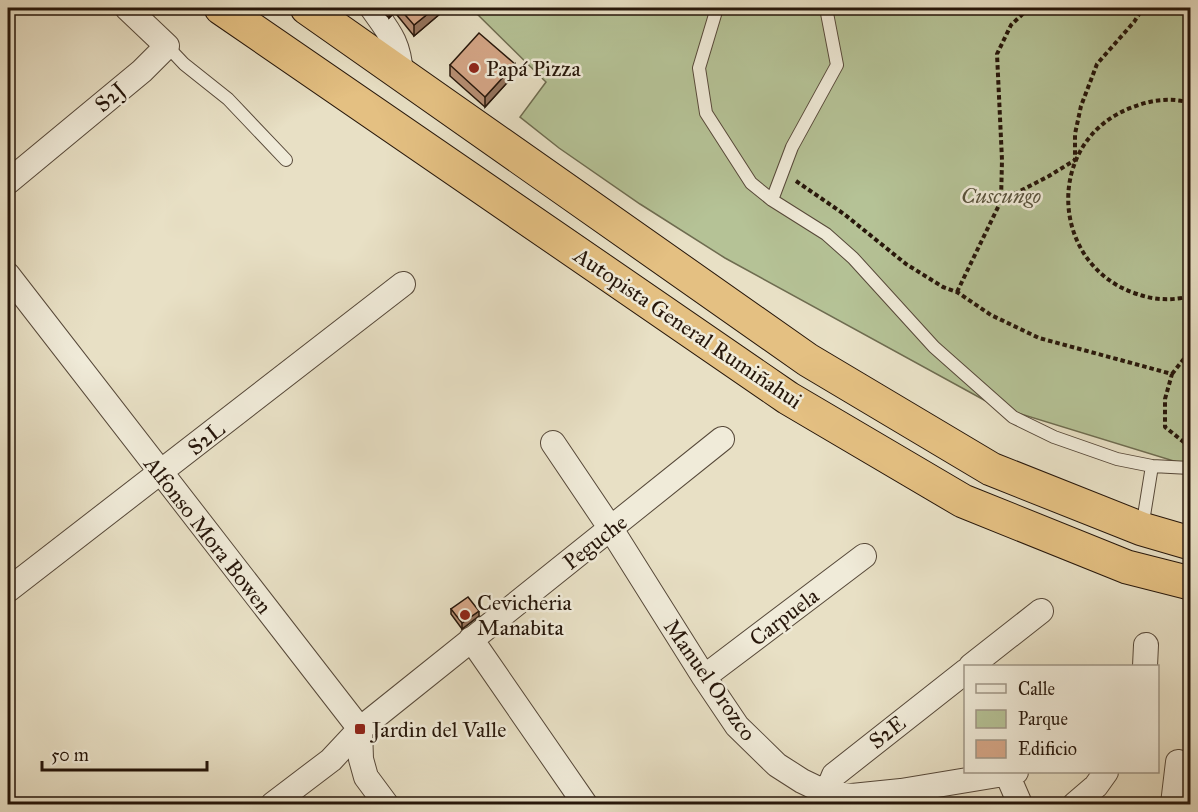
<svg xmlns="http://www.w3.org/2000/svg" width="1198" height="812" font-family="'IM FELL Great Primer',serif">
  <rect width="100%" height="100%" fill="#e8e0c5"/>
  <filter id="stains"><feTurbulence type="fractalNoise" baseFrequency=".00333" numOctaves="4"/><feColorMatrix values="0 0 0 0 .2 0 0 0 0 .09 0 0 0 0 .02 0 0 0 .5 -.17"/></filter>
  <radialGradient id="worn" r=".72"><stop offset=".6" stop-color="#630" stop-opacity="0"/><stop offset="1" stop-color="#630" stop-opacity=".3"/></radialGradient>
  <!-- green -->
  <path fill="#b5c296" stroke="#6e6c50" stroke-width="1.5" d="M471 8H1190V466L995 406 725 258 640 204 559 148 520 117 546 82Z"/>
  <g fill="none" stroke-linecap="round" stroke-linejoin="round">
    <!-- service casing -->
    <g stroke="#564839" stroke-width="14">
      <path id="service" d="M717 8 699 68 706 113 751 183 772 200 826 234 853 258 934 347 1013 417 1054 437 1117 459 1152 466 1190 468
        M167 46 184 64 228 99 286 160
        M772 200 792 147 837 65 826 8
        M1142 528 1152 466"/>
    </g>
    <!-- minor casing -->
    <g stroke="#564839" stroke-width="26">
      <path id="minor" d="M372 8C390 33 399 43 401 74
        M8 182 142 71 167 46 127 8
        M8 275 360 729 361 759 366 777 386 804
        M553 443 611 529 704 677 737 726 777 765 802 781 827 793 852 796 901 791 1016 772
        M8 590 403 284
        M471 639 585 804
        M971 666 1041 611
        M1145 666 1146 645
        M704 677 864 556
        M1007 774 1020 804
        M273 804 331 760 360 729 722 439
        M822 804 834 775 966 671
        M1075 804 1096 786 1106 772
        M1173 804 1178 762"/>
    </g>
    <!-- trunk casing -->
    <g stroke="#26160a" stroke-width="35">
      <path id="trunk" d="M221 8 788 398 963 501 1127 567 1190 583
        M307 8 808 360 991 469 1142 529 1190 543"/>
    </g>
    <!-- path -->
    <path stroke="#26160a" stroke-width="4" stroke-dasharray="4.5 3" stroke-linecap="butt" d="M1190 103C1171 97 1151 100 1133 107 1044 139 1048 265 1137 294 1154 300 1173 301 1190 296
      M796 181 844 214 906 264 943 287 957 292 991 315 1039 338 1172 374 1165 399V427L1185 443 1190 444
      M1001 201 1049 176 1075 160V134L1081 106 1097 64 1134 22 1143 8
      M957 292 1001 201 1002 160 997 54 1011 25 1029 8
      M1172 374 1190 351"/>
    <!-- service -->
    <use href="#service" stroke="#f0ebd9" stroke-width="12"/>
    <!-- minor -->
    <use href="#minor" stroke="#f0ebd9" stroke-width="24"/>
    <!-- trunk -->
    <use href="#trunk" stroke="#e4c082" stroke-width="33"/>
  </g>
  <!-- wall -->
  <path fill="#b78f74" stroke="#26160a" stroke-width="1.5" d="M379 8H441V13L414 36 397 15V10L389 18Z
    M450 65 515 74 485 107 450 76Z
    M451 609 479 616 462 629 451 614Z"/>
  <!-- shaded-wall -->
  <path fill="#95745e" stroke="#26160a" stroke-width="1.5" d="M389 8H397V10L389 18Z
    M435 8H441V13L414 36V25Z
    M515 64V74L485 107V97Z
    M479 611V616L462 629V623Z"/>
  <!-- building -->
  <path fill="#d5a687" stroke="#26160a" stroke-width="1.5" d="M399 8H435L414 25Z
    M479 33 515 64 485 97 450 65Z
    M468 597 479 611 462 623 451 609Z"/>
  <!-- markers -->
  <g fill="#8f2418" stroke="#f0ebd9" stroke-width="2">
    <circle cx="474" cy="68" r="6"/>
    <circle cx="465" cy="615" r="6"/>
    <rect x="354" y="723" width="12" height="12" rx="3"/>
  </g>
  <g text-anchor="middle" dominant-baseline="central" stroke-width="5" stroke-linejoin="round" paint-order="stroke">
    <!-- poi labels -->
    <g font-size="22" fill="#26160a" stroke="#f0ebd9" text-anchor="start">
      <text x="486" y="68">Papá Pizza</text>
      <text x="477" y="602">Cevicheria<tspan x="477" dy="25">Manabita</tspan></text>
      <text x="372" y="729">Jardin del Valle</text>
    </g>
    <!-- street labels -->
    <g font-size="22" fill="#26160a" stroke="#f0ebd9">
      <text transform="translate(110 97) rotate(-40)">S2J</text>
      <text transform="translate(688 328) rotate(34)">Autopista General Rumiñahui</text>
      <text transform="translate(206 438) rotate(-38)">S2L</text>
      <text transform="translate(208 535) rotate(52)">Alfonso Mora Bowen</text>
      <text transform="translate(595 542) rotate(-38)">Peguche</text>
      <text transform="translate(784 617) rotate(-37)">Carpuela</text>
      <text transform="translate(710 680) rotate(55)">Manuel Orozco</text>
      <text transform="translate(887 732) rotate(-38)">S2E</text>
    </g>
    <!-- park labels -->
    <g font-size="22" font-style="italic" fill="#58523b" stroke="#f0ebd9">
      <text x="1001" y="195">Cuscungo</text>
    </g>
  </g>
  <!-- margin -->
  <rect width="1198" height="812" fill="none" stroke="#e8e0c5" stroke-width="30"/>
  <rect x="9" y="9" width="1180" height="794" fill="none" stroke="#26160a" stroke-width="3"/>
  <rect x="15" y="15" width="1168" height="782" fill="none" stroke="#26160a" stroke-width="1.5"/>
  <!-- legend -->
  <rect x="964" y="665" width="195" height="108" fill="#f0ebd9" stroke="#9f9686" stroke-width="1.5"/>
  <rect x="976" y="684" width="30" height="9" fill="#f0ebd9" stroke="#9f9686" stroke-width="1.5"/>
  <text x="1018" y="695" font-size="18" fill="#26160a">Calle</text>
  <rect x="976" y="710" width="30" height="18" fill="#b5c296" stroke="#9f9686" stroke-width="1.5"/>
  <text x="1018" y="725" font-size="18" fill="#26160a">Parque</text>
  <rect x="976" y="740" width="30" height="18" fill="#d5a687" stroke="#9f9686" stroke-width="1.5"/>
  <text x="1018" y="755" font-size="18" fill="#26160a">Edificio</text>
  <!-- scale -->
  <path d="M42 761v9h165v-9" fill="none" stroke="#26160a" stroke-width="3"/>
  <text x="51" y="761" font-size="18" fill="#26160a" stroke="#f0ebd9" stroke-width="4.5" paint-order="stroke">50 m</text>
  <rect width="100%" height="100%" filter="url(#stains)"/>
  <rect width="100%" height="100%" fill="url(#worn)"/>
</svg>
